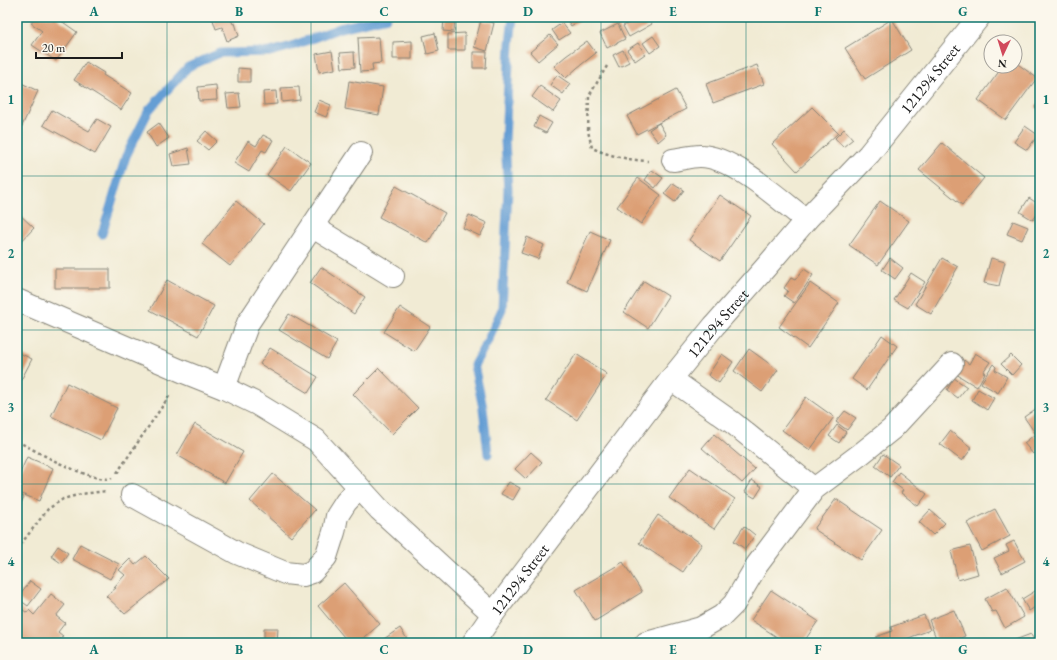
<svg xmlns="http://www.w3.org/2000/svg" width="1057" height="660" font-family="'EB Garamond',serif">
  <rect width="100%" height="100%" fill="#fbf7ec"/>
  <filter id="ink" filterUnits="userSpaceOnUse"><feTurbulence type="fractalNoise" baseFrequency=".025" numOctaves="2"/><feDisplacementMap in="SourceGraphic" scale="8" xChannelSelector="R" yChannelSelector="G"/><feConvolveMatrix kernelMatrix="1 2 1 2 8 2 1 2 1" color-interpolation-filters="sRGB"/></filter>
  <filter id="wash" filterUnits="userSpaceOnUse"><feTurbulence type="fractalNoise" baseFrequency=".012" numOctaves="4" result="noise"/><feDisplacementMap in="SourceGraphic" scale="16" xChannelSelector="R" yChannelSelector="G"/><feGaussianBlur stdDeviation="0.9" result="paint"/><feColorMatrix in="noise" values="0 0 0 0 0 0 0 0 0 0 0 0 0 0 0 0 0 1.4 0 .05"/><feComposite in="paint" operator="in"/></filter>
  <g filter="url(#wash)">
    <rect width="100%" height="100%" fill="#f1ebd4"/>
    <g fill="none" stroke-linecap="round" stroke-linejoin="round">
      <!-- stream -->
      <path stroke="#659ed4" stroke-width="9" d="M102 234 126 156 149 110 188 67 220 53 270 52 292 46 340 28 387 17
        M488 454 483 408 474 365 487 342 502 309 508 190 505 141 510 44 513 17"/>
    </g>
    <g id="blocks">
      <!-- building -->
      <path fill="#dc9f75" d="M35 17H57V18L77 32 56 61 32 45 42 31 31 23Z
        M212 17H230L233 24 235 23 239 36 227 41 222 27 216 29Z
        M444 17H455L454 32 443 31Z
        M565 17H582L583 18 571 26Z
        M639 17H648L652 24 629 37 623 26Z
        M892 19 911 50 865 79 845 48Z
        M481 20 494 23 487 51 474 47Z
        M562 23 570 33 559 40 552 30Z
        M618 24 625 39 607 48 600 33Z
        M435 33 439 51 427 54 423 36Z
        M465 33V50H448V34Z
        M550 35 558 44 538 61 530 52Z
        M653 36 660 46 650 53 643 43Z
        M379 37 381 63 372 64 373 71 360 72 358 38Z
        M412 41V59H393V42Z
        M587 41 596 53 577 68 566 78 554 66 566 56Z
        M638 43 645 54 635 61 627 50Z
        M623 50 629 62 619 67 613 55Z
        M332 51 335 69 319 72 316 54Z
        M354 52 355 67 342 68 340 53Z
        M473 52H487L486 68H473Z
        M86 62 104 73 103 75 132 93 121 110 74 80Z
        M1015 62 1037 78 1006 120 978 100 1003 66H1015Z
        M757 65 764 84 713 103 706 84Z
        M238 68 250 69V82H238Z
        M557 75 570 84 563 94 550 85Z
        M17 81 38 91 17 137Z
        M349 81 383 87 379 115 345 109Z
        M216 85 217 100 199 101 198 87Z
        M540 86 561 101 553 112 532 97Z
        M299 87 300 100 282 102 281 88Z
        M676 90 686 109 637 134 627 116Z
        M276 91 277 104 264 105 263 92Z
        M239 93 241 107 228 108 226 94Z
        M319 100 331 105 326 117 314 112Z
        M1040 100V111L1035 107Z
        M812 107 838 133 797 171 772 144Z
        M52 110 89 131 97 119 111 127 95 154 43 125Z
        M539 116 552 123 546 133 534 127Z
        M159 123 169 138 156 147 147 132Z
        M659 123 666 135 658 142 649 130Z
        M1025 126 1038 135 1027 150 1014 142Z
        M844 129 853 139 843 147 835 138Z
        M206 131 217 141 208 150 197 141Z
        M263 135 273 140 266 152 262 150 249 172 234 163 248 141 256 146Z
        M942 143 984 178 962 205 919 170Z
        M287 146 311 163 291 191 267 175Z
        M188 148 191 164 173 166 170 154Z
        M652 170 663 178 655 188 645 180Z
        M638 178 661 195 641 224 617 207Z
        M673 183 684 190 675 202 664 194Z
        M396 186 445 213 428 243 379 217Z
        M720 195 751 216 720 261 689 240Z
        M1029 198 1040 205V210L1033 220 1020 212Z
        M236 201 264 224 230 266 202 244Z
        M880 201 909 221 878 265 849 245Z
        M17 212 34 228 17 246Z
        M469 215 487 223 480 236 463 228Z
        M1013 221 1028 227 1022 240 1007 234Z
        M590 231 610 240 587 291 567 282Z
        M527 237 544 245 538 259 521 253Z
        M890 258 903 268 895 279 882 270Z
        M942 258 958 267 931 314 915 304Z
        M991 258 1005 262 999 286 984 283Z
        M321 267 365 297 354 314 310 283Z
        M55 269H110V288H55Z
        M804 269 813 275 794 303 784 296 788 291 784 288 791 278 795 280Z
        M911 273 925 282 908 308 894 300Z
        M167 280 214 306 198 336 150 310Z
        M644 281 668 296 648 328 624 312Z
        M810 283 839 303 808 348 779 327Z
        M400 307 430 327 414 351 384 332Z
        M289 314 337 342 327 359 279 330Z
        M882 335 897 346 867 390 852 379Z
        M270 348 318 377 308 393 260 364Z
        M749 349 778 370 762 392 734 371Z
        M17 352 32 359 19 384 17 383Z
        M975 353 990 362 983 372 985 373 977 387 956 374 964 360 969 364Z
        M576 354 607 374 577 420 546 400Z
        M722 354 733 362 719 383 708 375Z
        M1011 355 1021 365 1012 375 1001 364Z
        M993 364 996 367 995 370 1007 377 998 393 981 383Z
        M379 368 418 408 392 434 353 394Z
        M954 378 967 387 958 398 947 390Z
        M67 383 117 408 101 440 51 416Z
        M978 389 994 398 987 410 972 400Z
        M806 397 834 417 810 450 782 430Z
        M1037 408 1040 413V440L1024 417Z
        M845 411 856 418 847 430 836 422Z
        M195 424 243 452 225 483 177 455Z
        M837 425 846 432 839 443 829 436Z
        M950 431 972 448 962 461 940 444Z
        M714 434 755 469 742 483 702 448Z
        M1034 435 1040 442V449L1033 454 1024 443Z
        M531 452 542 462 526 479 515 469Z
        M883 454 899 465 890 477 875 466Z
        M27 457 53 468 39 501 17 492V480Z
        M690 468 735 499 714 529 669 498Z
        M899 472 927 494 918 506 901 493 903 490 892 482Z
        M273 474 315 510 291 537 250 501Z
        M752 480 762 487 755 498 745 492Z
        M509 482 520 488 513 500 501 494Z
        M17 494 24 497 18 509 17 508Z
        M836 499 882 530 861 560 814 529Z
        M995 509 1010 536 982 551 967 523Z
        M930 510 945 523 933 535 919 522Z
        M658 515 702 544 683 572 639 543Z
        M744 526 755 535 745 549 734 541Z
        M1014 541 1025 561 1002 573 994 558 1009 551 1006 545Z
        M80 544 119 564 110 579 72 559Z
        M58 546 68 553 61 563 51 556Z
        M970 546 978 574 958 580 951 551Z
        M146 556 169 579 125 614 106 596 116 588 114 587 125 575 119 570 130 559 135 565Z
        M623 562 642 592 595 621 576 590Z
        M30 581 41 589 28 606 17 598Z
        M344 583 380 624 358 643H349L318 606Z
        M1007 587 1024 617 1005 628 996 611 992 612 985 599Z
        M1040 588V604L1029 611 1022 599Z
        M771 590 818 621 803 643H786L751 620Z
        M51 594 65 605 56 616 65 623 58 632 63 636 57 643H17V605L27 613 29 610 34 615Z
        M954 610 965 636 949 643H938L929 620Z
        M924 615 930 630 895 643H878L876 637 892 631 891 627Z
        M264 628H278L277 643H264Z
        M400 628 407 639 402 643H378Z
        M1031 634 1035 643H1016L1015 640Z"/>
    </g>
  </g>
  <g filter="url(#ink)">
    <use href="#blocks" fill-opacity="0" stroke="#868478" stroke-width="1"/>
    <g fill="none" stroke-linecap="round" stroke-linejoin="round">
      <!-- minor casing -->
      <g stroke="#868478" stroke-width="24">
        <g id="minor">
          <path d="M673 160C681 159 691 156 700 156 733 156 780 200 806 220"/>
          <path d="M313 227 393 276"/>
          <path d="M17 300 184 372 224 388 257 404 316 440 380 510 493 614"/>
          <path d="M671 379 733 423 814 489"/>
          <path d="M224 388 248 323 361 153"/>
          <path d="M132 495 237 553 285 573 303 575 312 572 326 557 334 532 337 516 346 502 359 488"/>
          <path id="s1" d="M473 643 493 614 671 379 714 326 766 267 806 220 869 154 979 17"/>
          <path d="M646 643 701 628 722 616 734 604 757 565 814 489 862 453 892 429 952 364"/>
        </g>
      </g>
      <!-- path -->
      <path stroke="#868478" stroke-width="2.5" stroke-dasharray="3 3" stroke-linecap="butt" d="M607 66 589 96 588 131 592 148C610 156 629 160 648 161
        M17 441C36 451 93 484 112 478
        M117 473 170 395
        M17 549 48 509 63 499 81 494 107 491"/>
      <!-- minor -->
      <use href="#minor" stroke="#fff" stroke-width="22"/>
    </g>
  </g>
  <!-- grid -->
  <path fill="none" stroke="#0f766e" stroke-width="1" stroke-opacity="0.55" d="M167 17V643M311 17V643M456 17V643M601 17V643M746 17V643M890 17V643M17 176H1040M17 330H1040M17 484H1040"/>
  <g text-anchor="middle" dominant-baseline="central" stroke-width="3" stroke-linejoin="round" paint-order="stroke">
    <!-- street labels -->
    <g font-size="16" fill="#1c1c1c" stroke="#fbf7ec">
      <text stroke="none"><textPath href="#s1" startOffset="727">121294 Street</textPath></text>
      <text stroke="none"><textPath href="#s1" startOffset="403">121294 Street</textPath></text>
      <text stroke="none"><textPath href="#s1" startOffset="79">121294 Street</textPath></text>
    </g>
  </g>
  <!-- margin -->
  <rect width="1057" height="660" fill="none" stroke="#fbf7ec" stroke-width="44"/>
  <!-- north arrow -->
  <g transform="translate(1003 54) rotate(184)"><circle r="19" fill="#fbf7ec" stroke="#a29f99"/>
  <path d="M0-3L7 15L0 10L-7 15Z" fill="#d1495b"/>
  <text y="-6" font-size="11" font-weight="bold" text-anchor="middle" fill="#1c1c1c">N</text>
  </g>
  <!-- scale -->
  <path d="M36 52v6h86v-6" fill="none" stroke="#1c1c1c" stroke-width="2"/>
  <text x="42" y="52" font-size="12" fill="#1c1c1c" stroke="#fbf7ec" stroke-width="3" paint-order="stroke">20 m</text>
  <rect x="22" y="22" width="1013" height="616" fill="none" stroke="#0f766e" stroke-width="1.5"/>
  <g font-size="13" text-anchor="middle" font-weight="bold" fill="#0f766e">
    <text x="94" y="16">A</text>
    <text x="239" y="16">B</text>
    <text x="384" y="16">C</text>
    <text x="528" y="16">D</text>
    <text x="673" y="16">E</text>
    <text x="818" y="16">F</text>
    <text x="963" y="16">G</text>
    <text x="11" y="104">1</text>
    <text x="1046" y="104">1</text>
    <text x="11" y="258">2</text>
    <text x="1046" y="258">2</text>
    <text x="11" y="412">3</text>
    <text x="1046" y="412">3</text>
    <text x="11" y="566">4</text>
    <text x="1046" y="566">4</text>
    <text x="94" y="654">A</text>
    <text x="239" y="654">B</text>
    <text x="384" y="654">C</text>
    <text x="528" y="654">D</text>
    <text x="673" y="654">E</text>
    <text x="818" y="654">F</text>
    <text x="963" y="654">G</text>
  </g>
</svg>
